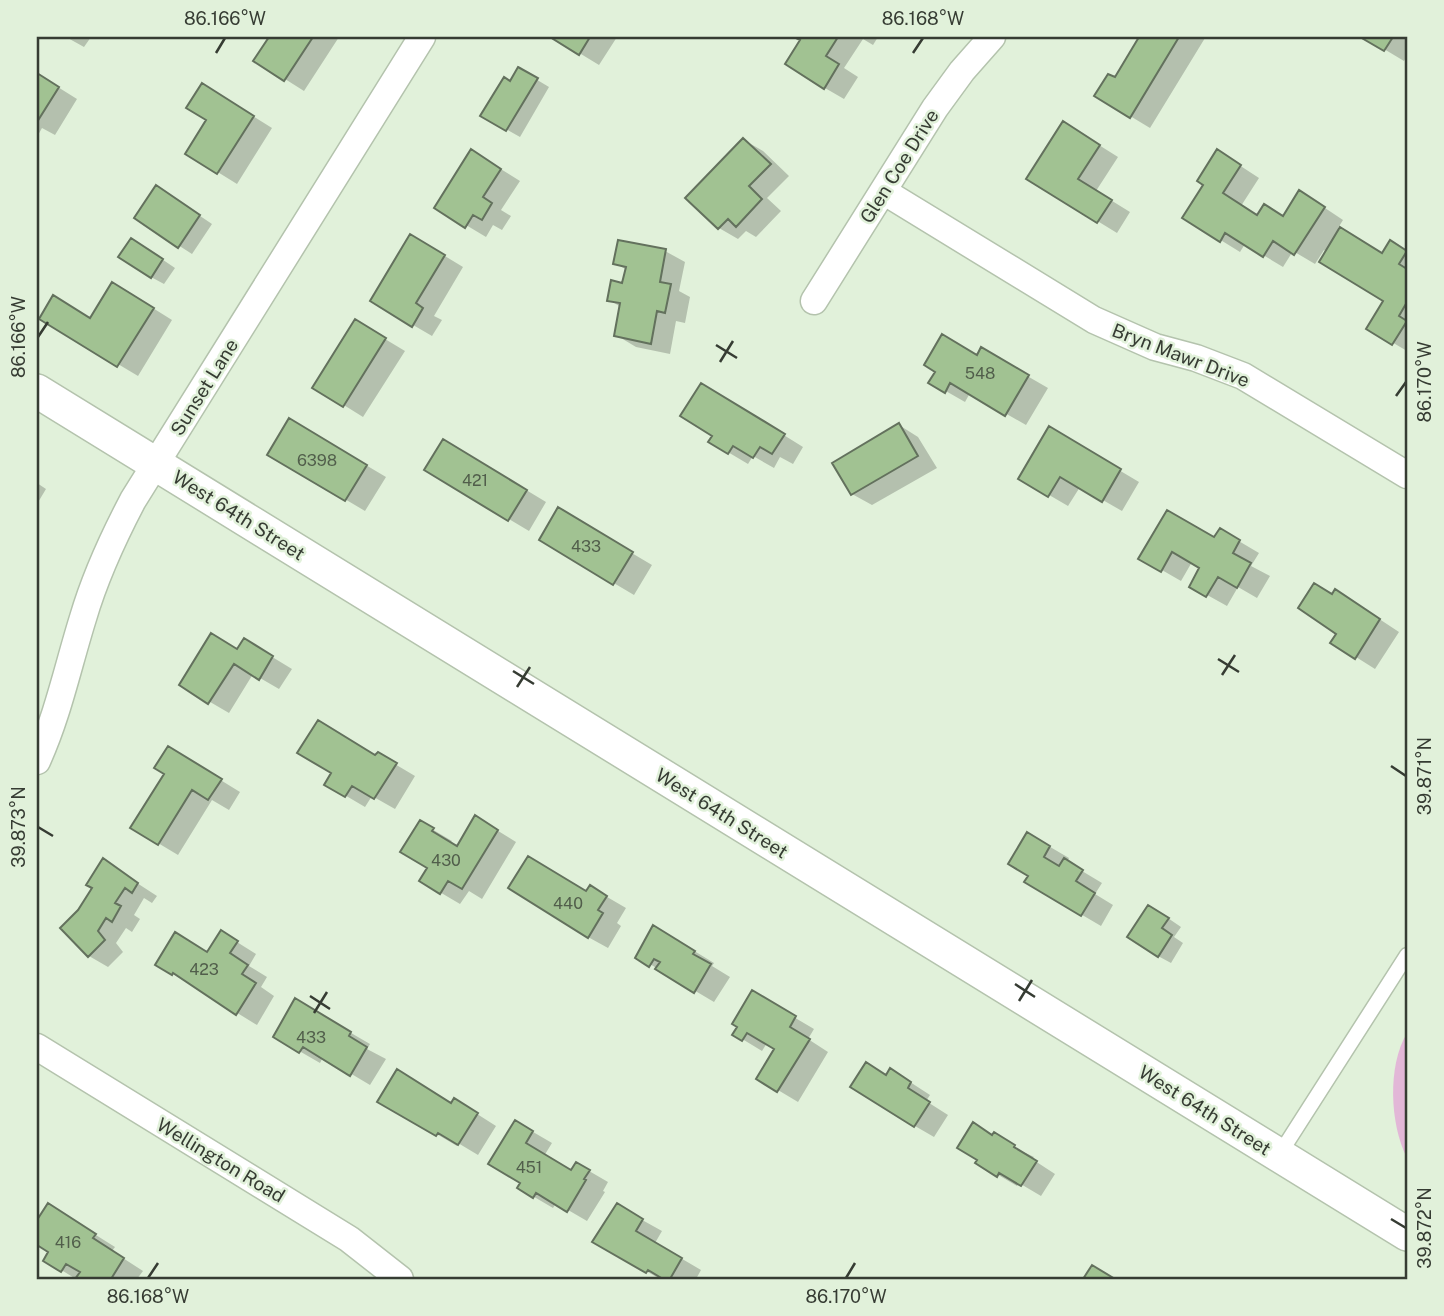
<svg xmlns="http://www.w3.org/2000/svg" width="1444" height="1316" font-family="'Public Sans',sans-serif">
  <rect width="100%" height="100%" fill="#e1f1da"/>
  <!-- green -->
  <path fill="#e2b7d7" d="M1407 1033V1158C1390 1125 1387 1066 1407 1033Z"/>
  <!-- shadow -->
  <path fill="#0003" d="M66 37H91L84 47Z
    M271 37H339L304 91 255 60Z
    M553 37H617L599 65Z
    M798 37H878L873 45 863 39 844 68 858 77 844 99 825 88 803 40Z
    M1141 37 1205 38 1150 128 1097 96 1115 79Z
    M1364 37H1407V56L1404 61Z
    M519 69 549 87 520 137 483 116 510 83Z
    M37 74 77 99 55 135 42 128 37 137Z
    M222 97 272 128 237 184 187 153Z
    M1083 135 1118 157 1096 191 1130 212 1117 233 1029 179Z
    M744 140 763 151 789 176 767 198 781 211 756 237 746 231 738 239 719 228Z
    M491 163 520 181 501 210 511 216 502 230 493 225 486 237 436 207Z
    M1236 163 1259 178 1241 206 1258 216 1284 217 1319 204 1343 220 1338 228 1383 255 1390 243 1407 253V351L1368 328 1385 300 1324 250 1315 264 1293 251 1283 267 1245 244 1240 252 1185 218Z
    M169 195 212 224 192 254 136 218Z
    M144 247 175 268 164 284 151 277Z
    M430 247 463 267 434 316 442 320 432 336 372 301Z
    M665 251 685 262 679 291 690 297 685 323 676 321 670 354 636 347 616 335 621 307 609 300 624 285 627 270 615 263Z
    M132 295 172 320 138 376 41 318 91 320Z
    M375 333 405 351 363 417 315 387Z
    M982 350 1048 388 1026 425 970 393 965 402 930 382 977 357Z
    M721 396 803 447 793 464 780 457 774 468 753 456 748 464 711 442 715 435Z
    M290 420 386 477 365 511 269 454Z
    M899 425 918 437 937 468 872 505 852 494Z
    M1050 429 1139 482 1122 511 1080 487 1068 506 1020 478Z
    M463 452 546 502 529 531 426 470Z
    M37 483 46 489 37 504Z
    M559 510 652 565 634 595 541 540Z
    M1220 530 1259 553 1251 566 1270 576 1257 598 1238 587 1227 606 1191 586 1202 568 1192 562 1181 581 1141 558 1215 540Z
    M1355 603 1399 632 1375 669 1356 657 1339 633Z
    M238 651 264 652 292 669 279 689 253 674 229 713 181 685Z
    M378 754 415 776 395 809 372 796 365 807 326 784 333 773 376 757Z
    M188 760 240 792 229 810 212 800 178 855 133 828 166 773Z
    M420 822 452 841 450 843 458 848 495 829 516 842 482 899 469 891 460 904 421 881 429 868Z
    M1028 834 1069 858 1067 862 1102 883 1095 894 1113 905 1101 926 1026 882 1030 875Z
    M103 861 157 896 152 903 144 898 134 915 140 919 132 932 126 928 116 943 123 952 108 967 89 956 94 888Z
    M590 887 626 908 617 923 621 926 608 948 588 937 587 893Z
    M1162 914 1181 927 1174 937 1183 943 1171 963 1158 956Z
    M221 932 256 954 249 966 267 977 261 987 274 996 257 1025 157 964 208 954Z
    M673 938 714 963 712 966 730 977 714 1002 638 957Z
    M753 993 814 1029 808 1039 828 1052 798 1102 758 1078 776 1049 767 1043 762 1051 734 1034Z
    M296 1001 370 1044 367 1049 386 1059 370 1085 323 1057 320 1063 275 1037Z
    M887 1076 910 1082 930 1095 926 1101 948 1115 934 1137 915 1126Z
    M452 1104 474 1112 496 1126 478 1155 458 1143 457 1146 418 1123Z
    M516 1122 552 1143 544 1156 572 1172 577 1164 608 1182 603 1191 605 1192 587 1221 556 1203 553 1208 519 1188 522 1182Z
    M993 1137 1034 1157 1032 1159 1055 1174 1041 1196 1019 1183 1017 1186 978 1163Z
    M48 1205 115 1247 112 1251 143 1271 137 1279H76L45 1260 51 1252 37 1243V1223Z
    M617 1206 662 1231 655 1243 701 1270 696 1279H660L594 1241Z"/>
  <!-- building -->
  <path fill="#a1c292" stroke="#63715d" stroke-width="2" d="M269 37H313L284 81 253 61Z
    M550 37H590L579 55Z
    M794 37H838L826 56 839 64 824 89 785 64 800 40Z
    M1139 37H1179L1130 118 1094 96 1108 74 1115 77Z
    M1360 37H1393L1384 51Z
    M518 67 538 78 506 131 480 116 504 77 510 81Z
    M37 73 59 87 37 122Z
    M202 83 254 116 217 174 185 154 206 120 186 108Z
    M1063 121 1100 145 1078 179 1112 200 1097 223 1026 179Z
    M743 138 771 164 749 186 762 199 736 227 728 219 718 229 685 198Z
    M471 149 501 169 483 197 492 203 482 220 473 215 465 228 434 208Z
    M1217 149 1241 165 1223 193 1257 215 1264 204 1283 216 1299 190 1325 207 1294 255 1273 241 1263 257 1225 233 1220 242 1182 218 1203 185 1197 181Z
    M156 185 200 215 178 248 134 218Z
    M1340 227 1382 253 1390 240 1407 251 1399 264 1407 269V302L1399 316 1407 321 1392 345 1366 329 1383 301 1319 262Z
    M410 234 445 255 416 303 423 308 412 327 370 301Z
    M131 238 163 259 151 278 118 257Z
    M618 240 666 249 660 282 671 284 665 313 657 311 651 344 614 336 620 303 607 301 611 280 622 283 626 267 613 264Z
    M112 282 154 308 117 367 39 319 53 295 90 318Z
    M355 319 386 338 343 407 312 388Z
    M942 334 977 355 981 347 1029 375 1005 416 950 383 945 393 928 383 935 372 924 365Z
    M701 383 785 434 772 454 760 447 753 458 733 446 728 454 708 442 712 436 680 416Z
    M289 418 367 465 345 501 267 455Z
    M899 423 918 456 851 495 832 463Z
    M1049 426 1121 469 1102 502 1060 477 1048 497 1018 479Z
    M443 439 527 490 508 521 424 470Z
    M558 507 633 552 613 585 539 540Z
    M1167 510 1214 537 1220 528 1240 540 1233 553 1251 563 1237 588 1218 577 1206 597 1189 587 1199 568 1172 552 1161 572 1138 559Z
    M1314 583 1332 594 1335 589 1380 619 1355 659 1330 643 1336 634 1298 608Z
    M211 633 237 649 244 638 273 656 259 680 234 664 208 704 179 685Z
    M318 720 375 755 378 752 397 763 374 799 352 786 345 797 324 785 331 773 297 753Z
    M168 746 222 779 208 800 192 790 158 845 130 828 164 774 154 768Z
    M475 815 498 830 462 889 448 881 440 894 419 881 427 868 400 852 420 820 434 828 432 831 457 846Z
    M1027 832 1050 846 1044 857 1059 866 1064 858 1083 870 1076 881 1095 893 1081 916 1024 882 1028 876 1008 864Z
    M528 856 586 891 590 885 607 896 598 910 603 913 588 938 508 888Z
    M103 858 138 883 132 893 125 888 115 903 121 906 112 922 106 918 98 931 105 940 88 957 60 928 78 910 92 888 86 885Z
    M1148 905 1169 918 1162 928 1172 935 1158 957 1127 937Z
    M653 925 695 951 693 954 711 964 694 993 655 969 660 962 654 959 649 967 635 958Z
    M221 930 238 941 230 953 248 965 242 974 256 983 236 1015 173 973 172 975 155 965 175 932 207 952Z
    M752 990 796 1016 790 1027 810 1039 777 1092 756 1079 774 1049 747 1033 742 1041 732 1035 737 1027 732 1024Z
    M295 998 351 1032 349 1036 367 1047 350 1076 303 1047 299 1053 273 1037Z
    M866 1062 886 1075 890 1068 911 1082 908 1088 930 1102 914 1127 850 1087Z
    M397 1069 451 1103 454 1098 478 1113 458 1145 438 1133 436 1136 377 1102Z
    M515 1120 533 1131 526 1143 571 1170 576 1162 590 1170 584 1179 586 1180 567 1212 536 1193 533 1198 517 1188 520 1183 488 1164Z
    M973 1122 992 1135 994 1132 1015 1145 1014 1147 1037 1161 1021 1186 999 1173 997 1177 975 1163 977 1160 957 1148Z
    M48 1203 96 1234 93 1238 124 1258 111 1279H75L80 1272 66 1264 61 1272 43 1261 48 1252 37 1245V1220Z
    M617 1203 643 1219 636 1231 682 1258 670 1279H663L648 1270 646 1273 592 1242Z
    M1092 1265 1115 1279H1083Z"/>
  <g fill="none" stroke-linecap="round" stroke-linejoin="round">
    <!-- service casing -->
    <g stroke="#b4c3ad" stroke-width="17">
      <path id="service" d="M1279 1155 1407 955"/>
    </g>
    <!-- minor casing -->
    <g stroke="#b4c3ad" stroke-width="29">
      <path id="minor" d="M883 191 1094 320 1155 347 1196 358 1243 376 1407 475
        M814 301 935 108 962 71 992 37
        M37 761C58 715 68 666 83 618 95 577 113 538 133 500L422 37
        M37 1047 349 1239 400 1279"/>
    </g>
    <!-- tertiary casing -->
    <g stroke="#b4c3ad" stroke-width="36">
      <path id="tertiary" d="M37 391 1407 1234"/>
    </g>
    <!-- service -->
    <use href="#service" stroke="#fff" stroke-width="14"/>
    <!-- minor -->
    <use href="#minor" stroke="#fff" stroke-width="26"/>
    <!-- tertiary -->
    <use href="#tertiary" stroke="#fff" stroke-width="33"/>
  </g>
  <!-- ticks -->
  <path fill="none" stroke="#363c33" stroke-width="2.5" d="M216 53 225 38M913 53 923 38M38 337 48 322M716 345 737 358M720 362 733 341M1396 396 1406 382M1218 659 1239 672M513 671 534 684M1222 675 1235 655M517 687 530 667M1391 766 1406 776M38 827 53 836M1015 984 1035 997M310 996 330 1009M1019 1001 1032 980M314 1013 327 992M1391 1219 1406 1228M148 1278 158 1263M846 1278 855 1263"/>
  <g text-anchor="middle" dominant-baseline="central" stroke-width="5" stroke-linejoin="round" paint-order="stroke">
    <!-- number labels -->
    <g font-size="16" fill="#515e4b">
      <text x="980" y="373">548</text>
      <text x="317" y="460">6398</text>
      <text x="475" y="480">421</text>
      <text x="586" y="546">433</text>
      <text x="446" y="860">430</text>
      <text x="568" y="903">440</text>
      <text x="204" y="969">423</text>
      <text x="311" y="1037">433</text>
      <text x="529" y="1167">451</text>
      <text x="68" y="1242">416</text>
    </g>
    <!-- street labels -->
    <g font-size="19" fill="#363c33" stroke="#e1f1da">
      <text transform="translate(899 166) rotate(-58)">Glen Coe Drive</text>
      <text transform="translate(1181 355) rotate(21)">Bryn Mawr Drive</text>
      <text transform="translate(204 387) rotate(-58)">Sunset Lane</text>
      <text transform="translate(239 515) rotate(32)">West 64th Street</text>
      <text transform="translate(722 813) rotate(32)">West 64th Street</text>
      <text transform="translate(1205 1110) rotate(32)">West 64th Street</text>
      <text transform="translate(221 1160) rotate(31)">Wellington Road</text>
    </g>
  </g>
  <!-- border -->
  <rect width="1444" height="1316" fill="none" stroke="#e1f1da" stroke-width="77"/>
  <rect x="38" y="38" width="1368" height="1240" fill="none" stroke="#363c33" stroke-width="2.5"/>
  <g font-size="18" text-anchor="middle" fill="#363c33">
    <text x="225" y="25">86.166°W</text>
    <text x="923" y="25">86.168°W</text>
    <text transform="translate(19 337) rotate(-90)" y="6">86.166°W</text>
    <text transform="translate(1425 382) rotate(-90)" y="6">86.170°W</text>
    <text transform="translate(1425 776) rotate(-90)" y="6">39.871°N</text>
    <text transform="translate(19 827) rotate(-90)" y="6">39.873°N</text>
    <text transform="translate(1425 1228) rotate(-90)" y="6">39.872°N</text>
    <text x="148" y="1303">86.168°W</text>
    <text x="846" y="1303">86.170°W</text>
  </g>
</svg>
